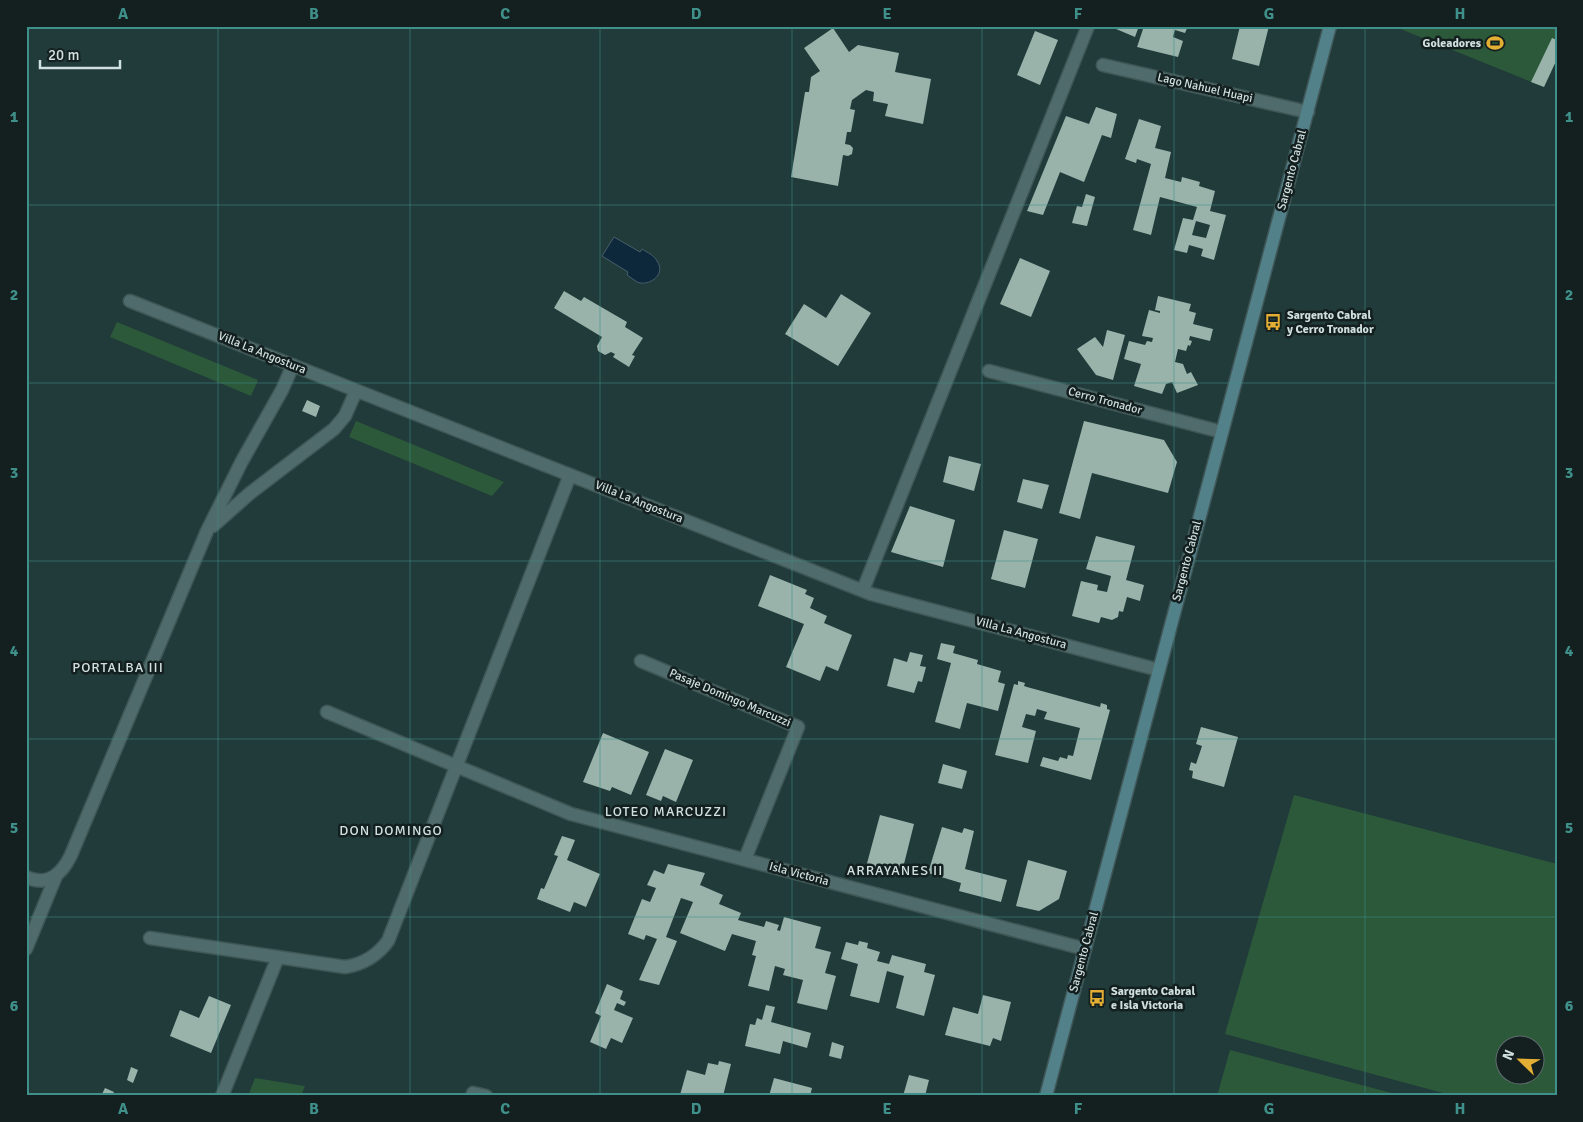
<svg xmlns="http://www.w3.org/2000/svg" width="1583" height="1122" font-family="Signika,sans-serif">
  <rect width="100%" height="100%" fill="#213a3a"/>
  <!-- green -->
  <path fill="#2c593a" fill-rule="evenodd" d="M1393 26H1557V59L1544 87Z
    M117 322 258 380 251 396 110 337Z
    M356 421 504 482 492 496 349 437Z
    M1294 795 1557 864V1096H1454L1225 1034ZM1536 1044V1074H1506V1044Z
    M1230 1050 1403 1096H1217Z
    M255 1078 305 1086 301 1096H248Z"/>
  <!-- water -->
  <path fill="#0e283b" stroke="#485f6c" d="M614 237 640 252 642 249C648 253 654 255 657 261 667 275 648 287 637 282 634 280 630 277 627 275L628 272 602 256Z"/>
  <!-- building -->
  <path fill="#99b3ab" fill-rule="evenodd" d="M1109 26H1139L1135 37Z
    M1144 26H1188L1185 33 1175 30 1173 37 1183 41 1178 57 1137 47Z
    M1240 26H1269L1259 66 1232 59Z
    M833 28 849 52 858 45 899 53 895 72 931 79 923 124 885 116 888 104 873 101 874 92 866 90 852 100 850 109 855 110 851 132H847L845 144 850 145 853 148 852 154 848 156 843 155 838 186 791 177 805 92H809L811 77 820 71 804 48Z
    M1035 31 1058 40 1040 85 1017 75Z
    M1552 38 1557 40V59L1544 87 1531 82Z
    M1096 107 1117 114 1111 138 1102 135 1084 182 1060 172 1043 215 1027 211 1066 116 1089 124Z
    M1139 119 1161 126 1155 148 1171 152 1165 178 1181 182 1182 177 1200 182 1199 186 1215 191 1210 211 1226 215 1214 260 1201 256 1203 249 1189 245 1187 253 1174 250 1183 218 1193 220 1197 207 1160 197 1151 235 1133 230 1151 164 1137 159 1136 163 1125 159ZM1196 221 1210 225 1206 238 1192 235Z
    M1086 194 1095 197 1087 226 1072 223 1077 206 1082 207Z
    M1020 258 1050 271 1031 317 1000 304Z
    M564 291 581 301 584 297 627 322 625 327 643 338 632 355 635 356 629 367 613 357 615 354 611 352 605 355 598 351 597 346 602 337 554 308Z
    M841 294 871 313 838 366 785 334 804 304 826 318Z
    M1158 296 1191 304 1189 311 1196 313 1193 324 1213 329 1210 341 1190 336 1189 340 1192 341 1190 346 1188 345 1186 351 1178 349 1175 362 1183 364 1187 374 1191 372 1198 385 1177 393 1172 382 1166 384 1162 394 1134 386 1141 364 1124 359 1129 341 1145 345 1147 341 1152 342 1153 338 1142 336 1149 310 1160 313V311L1155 310Z
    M1107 330 1125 335 1113 380 1096 375 1077 349 1095 337 1103 347Z
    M307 400 320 406 316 417 302 411Z
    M1084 421 1164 440 1177 462 1168 493 1092 473 1080 519 1059 513Z
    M949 456 981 464 974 491 943 482Z
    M1023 479 1049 485 1042 509 1017 502Z
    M910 506 955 520 943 567 891 552Z
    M1004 530 1038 539 1025 588 991 579Z
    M1096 536 1135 546 1126 580 1144 585 1140 601 1127 597 1123 612 1119 611 1118 617 1112 620 1101 617 1099 623 1072 616 1081 581 1098 585 1097 590 1107 592 1111 576 1086 569Z
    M770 575 807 590 805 594 814 598 810 608 827 616 824 623 852 635 838 671 826 666 820 681 786 667 804 624 758 606Z
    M941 643 955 646 953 653 978 660 977 664 1001 671 998 682 1005 684 998 711 967 703 960 729 935 722 951 663 937 659Z
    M910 652 923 655 920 666 926 667 922 682 918 681 914 693 887 686 894 658 907 662Z
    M1018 681 1025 683 1024 686 1027 687 1100 707 1101 703 1107 705V709L1110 710 1091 780 1040 766 1043 757 1058 761 1060 757 1067 759 1068 755 1073 756 1080 728 1044 719 1047 712 1037 709 1035 716 1026 714 1022 727 1036 731 1028 763 995 755 1014 684 1018 685Z
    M1201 727 1238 737 1224 787 1192 778 1193 771 1189 770 1191 762 1196 764 1202 746 1196 744Z
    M603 733 649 752 631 795 612 787 610 791 583 782Z
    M665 749 693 760 676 802 663 796 661 801 646 795Z
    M943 764 967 771 962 789 938 783Z
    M880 815 914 824 901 876 866 867Z
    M942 827 962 833 964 828 974 831 965 869 1007 880 1001 902 959 891 961 883 928 873Z
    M562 836 575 840 567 860 600 874 586 907 574 902 570 912 537 899 541 888 544 889 558 856 554 855Z
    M1028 860 1067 871 1059 899 1039 911 1016 906Z
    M668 864 705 873 700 885 723 895 719 904 741 913 738 920 764 927 766 921 779 925 777 930 780 931 784 917 821 927 815 948 831 952 825 973 836 976 827 1010 797 1003 803 980 783 975 785 969 775 966 769 991 748 986 756 956 752 955 756 941 732 934 725 951 680 933 693 902 681 898 666 937 677 941 659 985 639 980 657 939 646 935 644 940 628 934 642 899 650 902 656 888 647 885 654 870 664 874Z
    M859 941 868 943 867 948 880 952 877 961 889 964 892 955 926 964 924 972 935 975 924 1016 896 1008 904 976 887 971 879 1003 850 996 858 964 841 959 846 942 858 945Z
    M607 984 623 991 620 999 626 1002 624 1006 617 1003 614 1010 633 1018 622 1043 611 1038 606 1049 590 1042 601 1016 595 1013Z
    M983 995 1011 1002 1001 1041 993 1038 990 1046 945 1035 953 1007 978 1014Z
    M209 996 231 1005 211 1053 170 1036 180 1010 199 1018Z
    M766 1005 775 1007 771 1022 811 1033 807 1048 783 1041 780 1054 745 1046 750 1024 755 1025 757 1018 762 1020Z
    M832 1042 844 1046 841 1059 829 1056Z
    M719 1061 731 1064 723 1096 680 1095 687 1070 705 1075 708 1063 718 1065Z
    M131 1067 138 1070 133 1083 127 1080Z
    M909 1075 929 1080 925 1096H903Z
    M774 1078 812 1088 810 1096H769Z
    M105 1088 114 1092 112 1096H101Z"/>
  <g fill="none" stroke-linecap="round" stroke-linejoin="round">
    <!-- lane casing -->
    <g stroke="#3f5656" stroke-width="15">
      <path id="lane" d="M863 590 1088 26"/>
    </g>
    <!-- street casing -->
    <g stroke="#3f5656" stroke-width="15">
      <path id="street" d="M1103 65 1308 112
        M130 301 871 594 1159 670
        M989 371 1222 432
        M213 526 249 494 334 429 345 416 356 391
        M641 661 798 727 745 859
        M327 712 571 814 1085 949
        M26 877C48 887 62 874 71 855L207 531 242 461 282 390 293 365
        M150 938 345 967C364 964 377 956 388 941L570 475
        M26 949 56 876
        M473 1093 486 1096
        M222 1096 278 957"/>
    </g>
    <!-- secondary casing -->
    <g stroke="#3f5656" stroke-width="15">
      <path id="secondary" d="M1046 1096 1330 26"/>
    </g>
    <!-- lane -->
    <use href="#lane" stroke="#506b6b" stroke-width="12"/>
    <!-- street -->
    <use href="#street" stroke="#506b6b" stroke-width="12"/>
    <!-- secondary -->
    <use href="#secondary" stroke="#53818a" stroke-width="12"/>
  </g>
  <!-- grid -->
  <path fill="none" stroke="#3f908a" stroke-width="1" stroke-opacity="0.55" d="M218 26V1096M410 26V1096M600 26V1096M792 26V1096M982 26V1096M1174 26V1096M1365 26V1096M26 205H1557M26 383H1557M26 561H1557M26 739H1557M26 917H1557"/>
  <!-- icons -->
  <defs>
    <g id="stadium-bare" transform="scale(1.35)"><path d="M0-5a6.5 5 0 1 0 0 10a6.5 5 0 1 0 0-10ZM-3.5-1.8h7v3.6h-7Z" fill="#e3ae34" stroke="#141f1f" stroke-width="2.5" paint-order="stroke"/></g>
    <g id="bus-bare" transform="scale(1.35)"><path d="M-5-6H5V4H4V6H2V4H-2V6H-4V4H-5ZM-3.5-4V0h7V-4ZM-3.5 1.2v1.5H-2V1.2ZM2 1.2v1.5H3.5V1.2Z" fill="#e3ae34" stroke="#141f1f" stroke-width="2.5" paint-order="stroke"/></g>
  </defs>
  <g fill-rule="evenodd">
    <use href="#stadium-bare" x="1495" y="43"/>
    <use href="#bus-bare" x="1273" y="322"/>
    <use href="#bus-bare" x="1097" y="998"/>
  </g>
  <g text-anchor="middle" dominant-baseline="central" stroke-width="5" stroke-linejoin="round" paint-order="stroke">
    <!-- poi labels -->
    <g font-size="12" font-weight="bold" fill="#d0dfdf" stroke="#141f1f" text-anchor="start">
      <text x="1481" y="43" text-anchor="end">Goleadores</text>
      <text x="1287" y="315">Sargento Cabral<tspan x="1287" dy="14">y Cerro Tronador</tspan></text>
      <text x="1111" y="991">Sargento Cabral<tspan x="1111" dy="14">e Isla Victoria</tspan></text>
    </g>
    <!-- street labels -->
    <g font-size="12" fill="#d0dfdf" stroke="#141f1f">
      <text transform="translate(1205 88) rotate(13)">Lago Nahuel Huapi</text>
      <text transform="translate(1292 170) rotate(-75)">Sargento Cabral</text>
      <text transform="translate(262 353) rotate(22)">Villa La Angostura</text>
      <text transform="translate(1105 401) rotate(15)">Cerro Tronador</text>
      <text transform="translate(639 502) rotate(22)">Villa La Angostura</text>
      <text transform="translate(1187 561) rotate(-75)">Sargento Cabral</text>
      <text transform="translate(1021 633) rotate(15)">Villa La Angostura</text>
      <text transform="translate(730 698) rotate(23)">Pasaje Domingo Marcuzzi</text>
      <text transform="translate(799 874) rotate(15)">Isla Victoria</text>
      <text transform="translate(1084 952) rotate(-75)">Sargento Cabral</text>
    </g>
    <!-- neighbourhood labels -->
    <g font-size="14" letter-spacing="1" fill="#d0dfdf" stroke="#141f1f">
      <text x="118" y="667">PORTALBA III</text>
      <text x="666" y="811">LOTEO MARCUZZI</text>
      <text x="391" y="830">DON DOMINGO</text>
      <text x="895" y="870">ARRAYANES II</text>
    </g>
  </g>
  <!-- border -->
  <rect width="1583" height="1122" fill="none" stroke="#141f1f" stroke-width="55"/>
  <!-- north arrow -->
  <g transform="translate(1520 1060) rotate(293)"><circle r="24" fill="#141f1f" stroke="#5f6c6c"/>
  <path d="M0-4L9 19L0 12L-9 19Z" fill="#e3ae34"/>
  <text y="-8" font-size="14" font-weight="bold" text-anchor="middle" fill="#d0dfdf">N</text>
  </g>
  <!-- scale -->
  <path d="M40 60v8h80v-8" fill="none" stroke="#d0dfdf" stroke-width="2.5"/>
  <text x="48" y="60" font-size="15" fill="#d0dfdf" stroke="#141f1f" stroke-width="4" paint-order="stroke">20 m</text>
  <rect x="28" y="28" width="1528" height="1066" fill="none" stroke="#3f908a" stroke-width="2"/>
  <g font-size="16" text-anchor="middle" font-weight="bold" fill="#3f908a">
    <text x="123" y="19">A</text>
    <text x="314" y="19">B</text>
    <text x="505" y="19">C</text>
    <text x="696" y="19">D</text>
    <text x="887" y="19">E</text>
    <text x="1078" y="19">F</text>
    <text x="1269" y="19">G</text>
    <text x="1460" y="19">H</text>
    <text x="14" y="122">1</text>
    <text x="1569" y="122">1</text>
    <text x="14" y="300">2</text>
    <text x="1569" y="300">2</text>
    <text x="14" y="478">3</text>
    <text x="1569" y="478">3</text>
    <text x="14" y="656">4</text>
    <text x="1569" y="656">4</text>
    <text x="14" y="833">5</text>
    <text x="1569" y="833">5</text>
    <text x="14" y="1011">6</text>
    <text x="1569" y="1011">6</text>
    <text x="123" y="1114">A</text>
    <text x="314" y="1114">B</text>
    <text x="505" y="1114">C</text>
    <text x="696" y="1114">D</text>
    <text x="887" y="1114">E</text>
    <text x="1078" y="1114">F</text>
    <text x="1269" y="1114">G</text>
    <text x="1460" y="1114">H</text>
  </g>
</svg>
